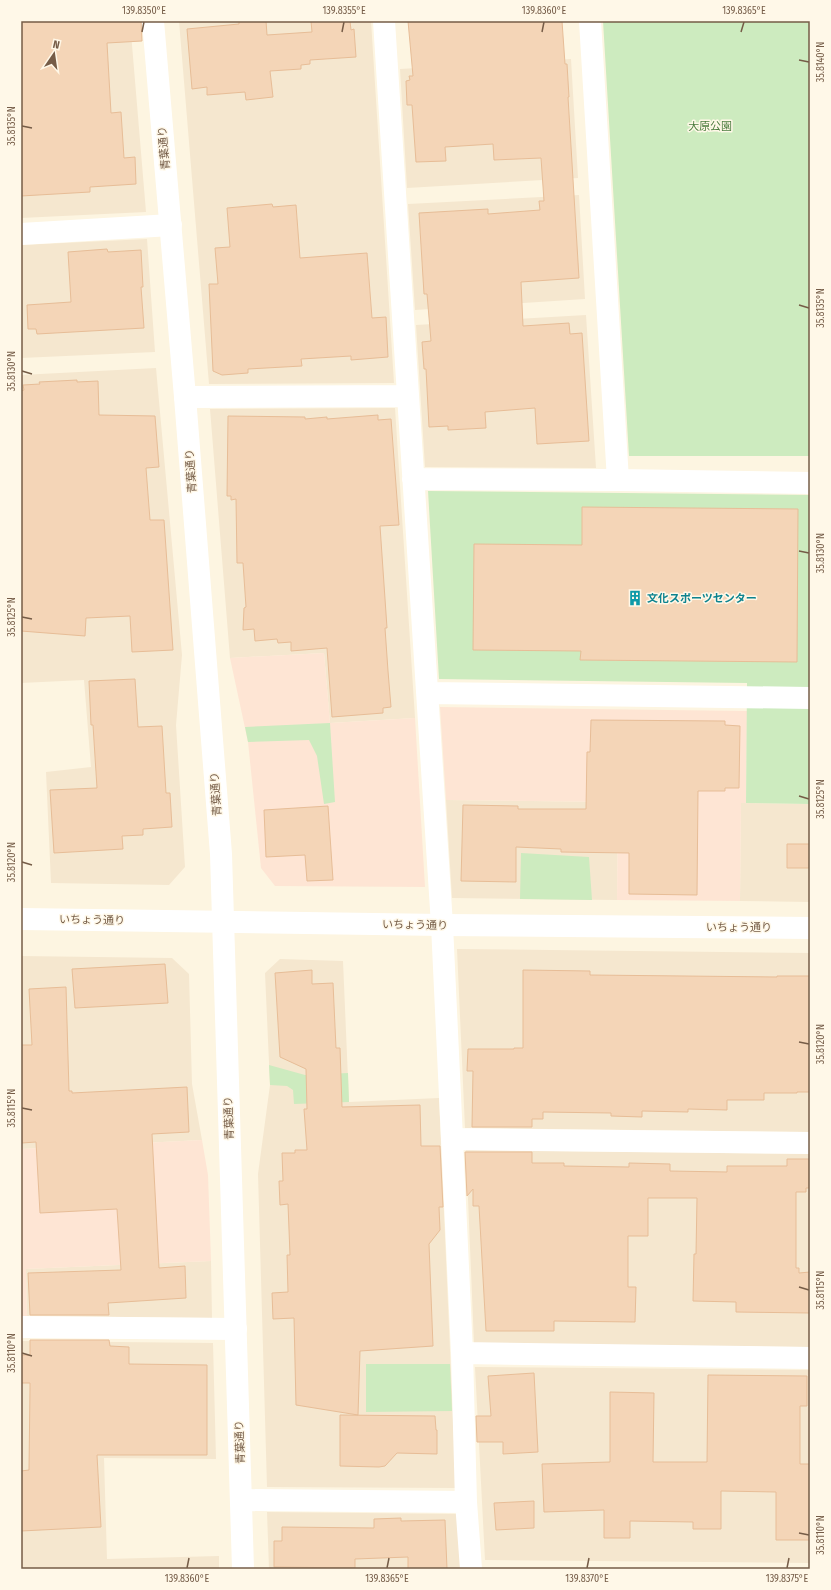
<svg xmlns="http://www.w3.org/2000/svg" width="831" height="1590" font-family="'Fira Sans Condensed','Noto Sans JP',sans-serif">
  <rect width="100%" height="100%" fill="#fdf5e1"/>
  <!-- residential -->
  <path fill="#f5e7cf" d="M21 21H130L146 212 21 218Z
    M179 21H371L394 383 209 384Z
    M571 59 578 178 407 188 400 69Z
    M579 195 585 299 415 310 408 204Z
    M147 239 155 352 21 358V245Z
    M586 315 596 468 425 467 416 325Z
    M156 368 182 655 176 725 185 867 169 885 51 883 46 772 91 767 84 680 21 683V375Z
    M395 408 415 718 330 723 324 653 230 658 210 409Z
    M446 800 618 802 617 900 452 898Z
    M741 803 810 804V902L740 901Z
    M457 949 810 953V1132L465 1128Z
    M21 956 172 958 189 974 192 1084 202 1140 21 1149Z
    M280 959 343 961 349 1102 439 1098 456 1488 267 1487 258 1174 270 1085 265 973Z
    M466 1150 810 1154V1347L474 1344Z
    M211 1261 212 1318 27 1316 26 1269Z
    M21 1341 213 1343 216 1459 104 1458 107 1559 219 1556V1569H21Z
    M475 1367 810 1370V1563L485 1560Z
    M267 1512 458 1514 461 1569H269Z"/>
  <!-- commercial -->
  <path fill="#fee5d4" d="M324 653 330 723 415 718 425 887 275 886 261 868 248 742 230 658Z
    M440 707 747 711 746 803H741L740 901 617 900 618 802 446 800Z
    M202 1140 208 1175 211 1261 26 1269 27 1316H21V1149Z"/>
  <!-- green -->
  <path fill="#cdebbf" d="M603 21H810V456H629Z
    M428 491 810 495V804L746 803 747 683 439 679Z
    M330 723 335 802 324 804 317 756 309 740 248 742 245 727Z
    M521 853 589 857 592 900 520 899Z
    M269 1065 305 1075 348 1073 349 1102 294 1104 293 1090 287 1086 270 1085Z
    M366 1364H450L452 1411 366 1412Z"/>
  <!-- building -->
  <path fill="#f4d5b7" stroke="#e7bd97" d="M21 21H141L142 41 107 43 111 113 121 112 124 158 135 157 136 184 90 187V192L21 196Z
    M239 21H266L267 35 312 32 311 21H350L351 30 354 29 356 57 310 60V64L301 65V69L270 71 273 97 246 100 245 92 207 95V87L192 89 187 29 239 24Z
    M408 21H562L565 64H567L569 97H568L579 278 521 282 523 326 569 323 570 334 582 333 589 441 537 444 535 408 485 412 486 428 448 430V426L429 427 426 369H424L422 342 431 341 427 294H424L419 213 488 209V214L540 210 539 201H544L541 158 494 160 493 144 445 147 446 161 416 162 412 105H407L406 81 410 80 409 76H413Z
    M272 204 273 207 296 205 300 258 367 253 372 318 386 317 388 357 351 360V356L301 359 302 366 248 369V373L222 375 213 371 209 284H218L215 248 230 247 227 208Z
    M107 249 108 252 141 250 143 287H141L144 328 37 334 36 329H28L27 305 71 302 68 252Z
    M77 380V382L98 381 99 415 155 416 159 467 146 468 150 520H164L173 650 132 652 130 616 86 618 85 636 21 631V391L24 390 23 385 40 384 39 382Z
    M378 415V420L391 419 399 525 380 526 387 628H385L388 671 391 707 383 708V713L332 717 327 648 291 651V642L278 643 277 639 255 641 254 629 243 630 244 608 246 607 243 563H237L236 499 231 500V496H227L228 416 305 417V419L327 417V419Z
    M582 507 798 509 797 662 580 660 581 651 473 650 474 544 582 545Z
    M135 679 138 727 162 726 166 793H170L172 827 143 829V835L122 836 123 849 54 853 50 790 97 788 93 725H91L89 681Z
    M591 720 725 721V725L740 726 739 788H725V791H698L697 895 629 894V853L561 852V849L516 847V882L461 881 463 805 518 806V809H586L587 752H590Z
    M328 806 333 880 307 881 305 855 266 857 264 810Z
    M787 844H810L809 868H787Z
    M165 964 168 1003 75 1008 72 969Z
    M312 970V984L333 983 336 1048H340L342 1107 420 1105 421 1146H440L443 1207H439L440 1230 429 1244 433 1346 360 1351 358 1415 296 1405 294 1318 273 1319 272 1293 288 1292 287 1255H290L288 1204 280 1205 279 1181H283L282 1153H295V1150H307L304 1109H307L306 1069 280 1057 275 973Z
    M523 970 590 971V975L777 977V976H810V1092H797V1093H764V1100H727V1110L688 1109V1112L642 1111V1117L611 1116V1113L543 1112V1119H532V1127H472L473 1071H467L468 1049H514V1048H523Z
    M66 987 69 1091H72V1093L187 1087 189 1132 152 1134 159 1268 185 1266 186 1298 108 1303 109 1315H30L28 1273 121 1270 117 1209 40 1213 36 1142 22 1143 21 1045H32L29 989Z
    M465 1152H532V1163H564V1166L629 1167V1163L670 1164V1171L727 1172V1166H787V1159H809V1188H806V1192H796V1268H799V1273L810 1272V1313L736 1312V1302L693 1301 694 1254H696L697 1198H648V1236H628V1287H636L635 1322 554 1321V1331H486L479 1206H473V1189L467 1196Z
    M30 1340H109L110 1346 129 1347V1364L207 1365V1455H97L101 1527 21 1531V1471L29 1470 30 1388V1383H21V1355H30Z
    M534 1373 538 1452 503 1454V1442H477L476 1416H491L488 1376Z
    M708 1375 807 1376V1406H800V1464H810V1540H776V1492L721 1491V1529H693V1522L630 1521V1538H604V1510L544 1512 542 1464 610 1462V1392L654 1393 653 1462H707Z
    M340 1415 435 1416 436 1430H437V1454L397 1453 385 1466 379 1467 340 1466Z
    M534 1501V1528L496 1530 494 1503Z
    M401 1518V1521L445 1520 447 1569H408V1557L355 1559V1568L274 1567V1541H282V1527L374 1528V1519Z"/>
  <g fill="none" stroke-linecap="round" stroke-linejoin="round">
    <!-- street -->
    <path stroke="#fff" stroke-width="22" d="M384 21 442 925 462 1353 466 1502 471 1569
      M590 21 618 480
      M21 234 171 225
      M185 397 408 396
      M413 479 618 480 810 483
      M427 693 810 698
      M452 1139 810 1143
      M21 1327 236 1329
      M462 1353 810 1358
      M241 1500 466 1502"/>
    <!-- secondary -->
    <path stroke="#fff" stroke-width="22" d="M153 21 185 397 221 854 243 1569
      M21 919 442 925 810 928"/>
  </g>
  <!-- ticks -->
  <path fill="none" stroke="#755c47" stroke-width="1.5" d="M142 32 144 22M342 32 344 22M542 32 544 22M741 32 744 22M799 60 809 62M22 126 32 128M799 305 809 308M22 371 32 374M799 551 809 553M22 617 32 619M799 796 809 799M22 862 32 865M799 1042 809 1044M22 1108 32 1110M799 1287 809 1290M22 1353 32 1356M799 1533 809 1535M187 1568 189 1558M387 1568 389 1558M587 1568 589 1558M787 1568 789 1558"/>
  <!-- icons -->
  <defs>
    <g id="building-bare" transform="scale(1.2)"><path d="M-4-6H4V6H1V3H-1V6H-4ZM-2.5-4.3h1.7v1.8h-1.7ZM.8-4.3h1.7v1.8H.8ZM-2.5-1h1.7V.8h-1.7ZM.8-1h1.7V.8H.8Z" fill="#0f9aa8" stroke="#fff8e8" stroke-width="2.5" paint-order="stroke"/></g>
  </defs>
  <g fill-rule="evenodd">
    <use href="#building-bare" x="635" y="598"/>
  </g>
  <g text-anchor="middle" dominant-baseline="central" stroke-width="3" stroke-linejoin="round" paint-order="stroke">
    <!-- park labels -->
    <g font-size="11" fill="#4b7c3e" stroke="#fff8e8">
      <text x="710" y="126">大原公園</text>
    </g>
    <!-- street labels -->
    <g font-size="11" fill="#755c47" stroke="#fff8e8">
      <text transform="translate(164 148) rotate(-95)">青葉通り</text>
      <text transform="translate(191 471) rotate(-94)">青葉通り</text>
      <text transform="translate(216 794) rotate(-94)">青葉通り</text>
      <text transform="translate(92 920) rotate(1)">いちょう通り</text>
      <text transform="translate(415 925) rotate(1)">いちょう通り</text>
      <text x="739" y="927">いちょう通り</text>
      <text transform="translate(229 1118) rotate(-92)">青葉通り</text>
      <text transform="translate(240 1442) rotate(-92)">青葉通り</text>
    </g>
    <!-- culture labels -->
    <g font-size="11" font-weight="bold" fill="#0d838f" stroke="#fff8e8" text-anchor="start">
      <text x="647" y="598">文化スポーツセンター</text>
    </g>
  </g>
  <!-- border -->
  <rect width="831" height="1590" fill="none" stroke="#fff8e8" stroke-width="44"/>
  <!-- north arrow -->
  <g transform="translate(54 54) rotate(13)" stroke="#fff8e8" stroke-width="3" paint-order="stroke">
  <path d="M0-3L7 15L0 10L-7 15Z" fill="#755c47"/>
  <text y="-6" font-size="11" font-weight="bold" text-anchor="middle" fill="#755c47">N</text>
  </g>
  <rect x="22" y="22" width="787" height="1546" fill="none" stroke="#755c47" stroke-width="1.5"/>
  <g font-size="10" text-anchor="middle" fill="#755c47">
    <text x="144" y="14">139.8350°E</text>
    <text x="344" y="14">139.8355°E</text>
    <text x="544" y="14">139.8360°E</text>
    <text x="744" y="14">139.8365°E</text>
    <text transform="translate(820 62) rotate(-90)" y="4">35.8140°N</text>
    <text transform="translate(11 126) rotate(-90)" y="4">35.8135°N</text>
    <text transform="translate(820 308) rotate(-90)" y="4">35.8135°N</text>
    <text transform="translate(11 371) rotate(-90)" y="4">35.8130°N</text>
    <text transform="translate(820 553) rotate(-90)" y="4">35.8130°N</text>
    <text transform="translate(11 617) rotate(-90)" y="4">35.8125°N</text>
    <text transform="translate(820 799) rotate(-90)" y="4">35.8125°N</text>
    <text transform="translate(11 862) rotate(-90)" y="4">35.8120°N</text>
    <text transform="translate(820 1044) rotate(-90)" y="4">35.8120°N</text>
    <text transform="translate(11 1108) rotate(-90)" y="4">35.8115°N</text>
    <text transform="translate(820 1290) rotate(-90)" y="4">35.8115°N</text>
    <text transform="translate(11 1353) rotate(-90)" y="4">35.8110°N</text>
    <text transform="translate(820 1535) rotate(-90)" y="4">35.8110°N</text>
    <text x="187" y="1582">139.8360°E</text>
    <text x="387" y="1582">139.8365°E</text>
    <text x="587" y="1582">139.8370°E</text>
    <text x="787" y="1582">139.8375°E</text>
  </g>
</svg>
